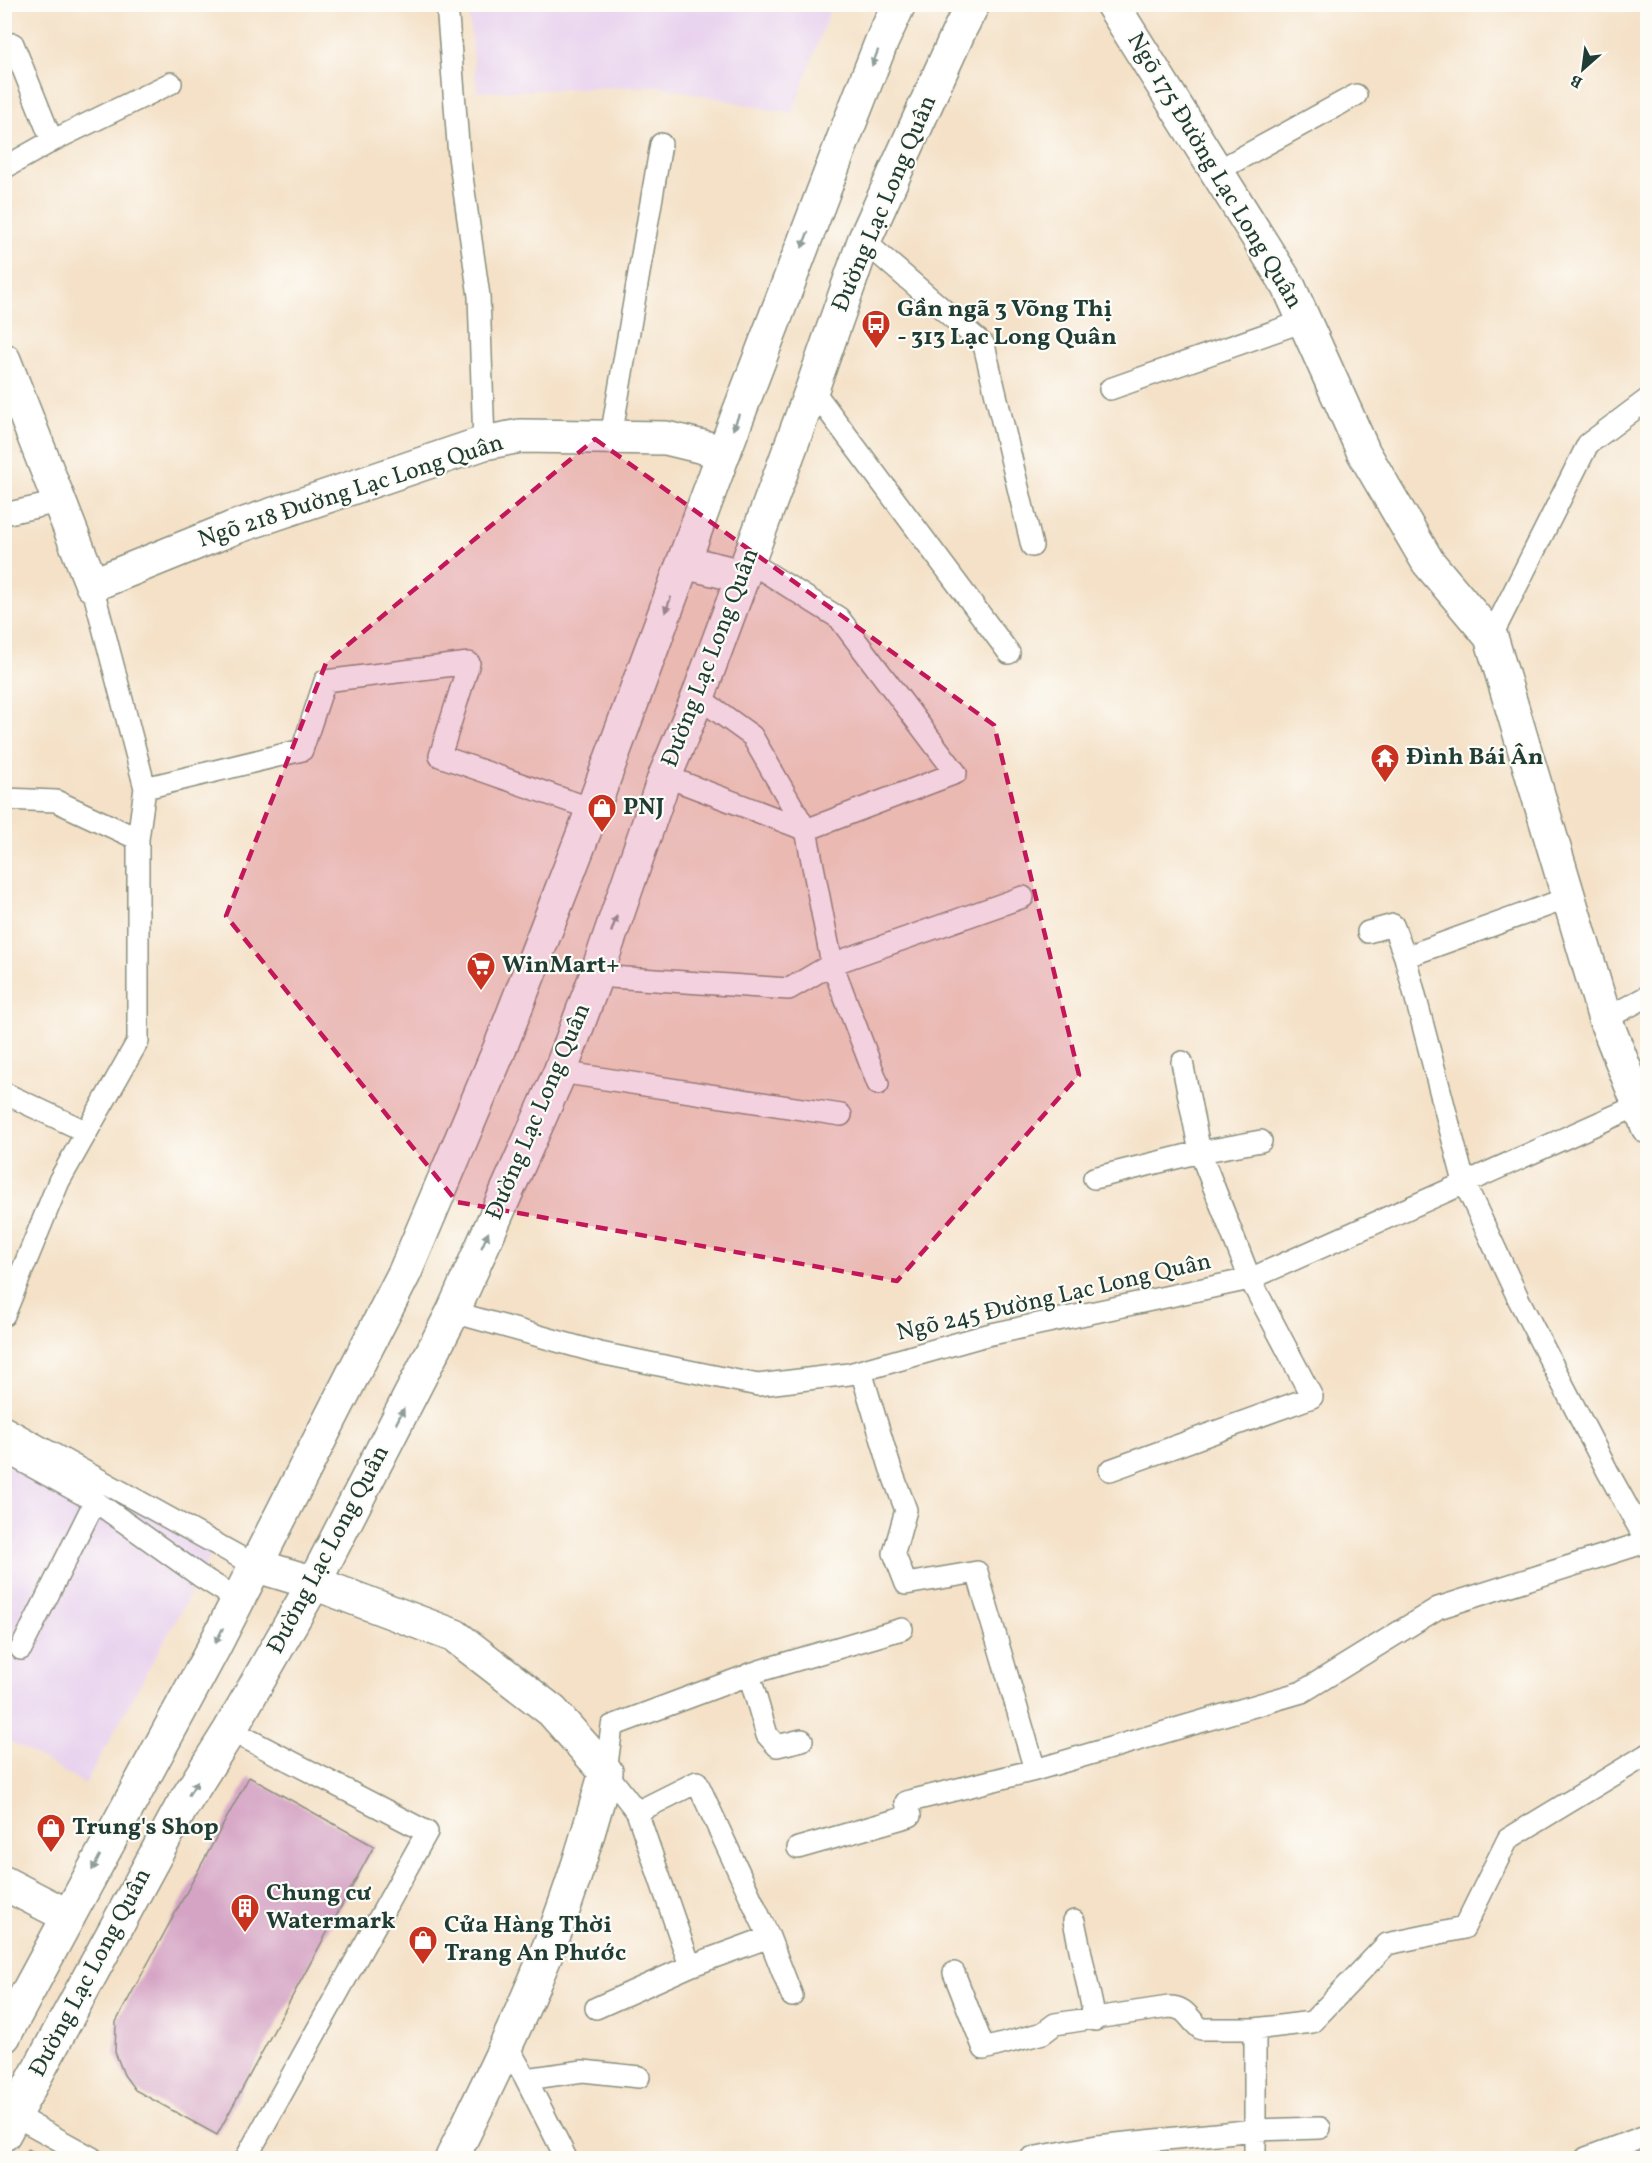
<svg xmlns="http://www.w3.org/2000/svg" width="1652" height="2163" font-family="Vollkorn,serif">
  <rect width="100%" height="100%" fill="#fdfcf7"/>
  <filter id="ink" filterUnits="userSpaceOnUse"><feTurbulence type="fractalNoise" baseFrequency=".0167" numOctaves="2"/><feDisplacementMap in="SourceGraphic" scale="12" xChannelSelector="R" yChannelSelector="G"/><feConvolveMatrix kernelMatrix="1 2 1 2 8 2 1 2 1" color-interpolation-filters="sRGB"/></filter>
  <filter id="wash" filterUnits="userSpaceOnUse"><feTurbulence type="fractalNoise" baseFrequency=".008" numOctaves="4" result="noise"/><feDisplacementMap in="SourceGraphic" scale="24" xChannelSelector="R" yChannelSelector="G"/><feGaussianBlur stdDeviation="1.35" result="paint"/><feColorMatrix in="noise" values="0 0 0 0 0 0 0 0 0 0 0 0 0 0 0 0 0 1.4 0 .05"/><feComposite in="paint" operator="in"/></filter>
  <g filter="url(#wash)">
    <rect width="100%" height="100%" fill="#f4e1c7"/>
    <!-- built -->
    <path fill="#e8d2ee" d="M468 5V4L832 5 792 114 658 86 477 92Z
      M5 1439 213 1549 200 1576 85 1784 5 1738Z"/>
    <g id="blocks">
      <!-- building -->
      <path fill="#d5a4c5" d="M249 1777 374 1846 217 2135 135 2090 124 2075 115 2052 116 2022Z
        M28 2149 45 2158H22Z"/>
    </g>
  </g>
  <g filter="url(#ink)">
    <use href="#blocks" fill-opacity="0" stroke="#8a8f7e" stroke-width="1.5"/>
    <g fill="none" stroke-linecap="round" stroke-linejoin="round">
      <!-- lane casing -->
      <g stroke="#8a8f7e" stroke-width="24">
        <path id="lane" d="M447 4 459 156 479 296 484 443
          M52 141 171 83
          M4 168 52 141 13 44
          M1217 171 1356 95
          M864 241 984 345 1032 546
          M812 389 1009 653
          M1110 389 1304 321
          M611 437 661 144
          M4 514 59 502
          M1491 637 1588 444 1648 399
          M698 697 752 736 806 830 832 964 878 1084
          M665 776 806 830 956 773 839 618 748 561
          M145 788 302 750 325 681 469 663 440 756 592 809
          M4 799 56 801 138 839
          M1568 898 1405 957 1464 1182 1519 1300 1608 1472 1648 1544
          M1368 932 1393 925 1405 957
          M596 976 789 989 832 964 1023 897
          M1605 1019 1648 996
          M560 1072 841 1115
          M4 1093 87 1132
          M1094 1178 1200 1152 1261 1141
          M453 1312 600 1353 758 1385 849 1374 987 1335 1250 1279 1639 1105
          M4 1315 59 1181 138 1041V839L145 788 92 585
          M861 1371 890 1467 906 1510 894 1553 906 1584 977 1572 1035 1770
          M4 1427 254 1565
          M4 1451 95 1501 200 1576 237 1599
          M1110 1470 1312 1397 1250 1279 1200 1152 1182 1062
          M21 1649 95 1501
          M749 1674 767 1735 777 1746 802 1740
          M230 1730 427 1832 246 2158
          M637 1812 697 1782 769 1937 792 1996
          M798 1848 910 1816 906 1802 1035 1770 1302 1692 1438 1608 1646 1542
          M1074 1921 1095 2020
          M690 1966 637 1812 606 1772 612 1726 759 1671 902 1629
          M954 1973 984 2049 1043 2033 1055 2024 1169 2007C1187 2007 1188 2019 1201 2029H1255L1312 2022 1387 1944 1464 1928 1508 1839 1648 1754
          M596 2008 690 1966 769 1937
          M507 2045 526 2079 566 2158
          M526 2079 583 2071 639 2077
          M14 2115 92 2158
          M1031 2158 1097 2146 1255 2130V2029
          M1255 2158V2130L1320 2128
          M1586 2158 1648 2135"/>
      </g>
      <!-- street casing -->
      <g stroke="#8a8f7e" stroke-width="36">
        <path id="street" d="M1112 4 1289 287 1364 453 1428 562 1491 637 1605 1019 1648 1127
          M4 360 92 585 233 528 484 443 520 436 666 438 724 452
          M314 1583 455 1636 552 1711 606 1772C590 1827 574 1883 553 1937 523 2013 487 2086 452 2158
          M4 1883 68 1916"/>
      </g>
      <!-- secondary casing -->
      <g stroke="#8a8f7e" stroke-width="36">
        <path id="secondary" d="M684 562 742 576
          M254 1565 314 1583
          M4 2036 213 1649 405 1272 500 1048 586 827 724 452 843 140 881 43 899 4
          M4 2134 181 1808 230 1730 314 1583 453 1312 560 1072 596 976 665 776 698 697 812 389 864 241 960 29 973 4"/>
      </g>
      <!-- lane -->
      <use href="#lane" stroke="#fff" stroke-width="21"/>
      <!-- street -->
      <use href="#street" stroke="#fff" stroke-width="33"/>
      <!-- secondary -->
      <use href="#secondary" stroke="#fff" stroke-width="33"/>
    </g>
    <!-- one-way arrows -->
    <defs><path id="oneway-solid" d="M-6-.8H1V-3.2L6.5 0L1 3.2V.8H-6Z" transform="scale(1.5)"/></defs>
    <g fill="#8f9e9a">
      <use href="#oneway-solid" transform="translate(875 58) rotate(111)"/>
      <use href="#oneway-solid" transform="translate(805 240) rotate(111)"/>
      <use href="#oneway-solid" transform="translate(736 422) rotate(111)"/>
      <use href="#oneway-solid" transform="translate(668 605) rotate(110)"/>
      <use href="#oneway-solid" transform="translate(614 924) rotate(-71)"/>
      <use href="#oneway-solid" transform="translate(485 1240) rotate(-66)"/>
      <use href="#oneway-solid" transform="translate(400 1416) rotate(-63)"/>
      <use href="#oneway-solid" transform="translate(219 1636) rotate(116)"/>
      <use href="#oneway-solid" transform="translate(193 1788) rotate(-58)"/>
      <use href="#oneway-solid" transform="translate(96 1863) rotate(118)"/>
    </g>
  </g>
  <!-- marked area -->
  <path fill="#c2185b" fill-opacity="0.2" stroke="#c2185b" stroke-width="4.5" stroke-dasharray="12 8" stroke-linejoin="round" d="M595 439 994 725 1079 1075 897 1281 457 1202 226 916 326 663Z"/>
  <!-- icons -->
  <defs>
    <g id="bus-pin" transform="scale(1.5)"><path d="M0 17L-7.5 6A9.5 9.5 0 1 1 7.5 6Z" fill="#c8321e" stroke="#fdfcf7"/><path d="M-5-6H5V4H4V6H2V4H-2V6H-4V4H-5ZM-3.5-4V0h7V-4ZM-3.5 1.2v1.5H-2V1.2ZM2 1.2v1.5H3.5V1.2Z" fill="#fff"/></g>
    <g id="temple-pin" transform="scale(1.5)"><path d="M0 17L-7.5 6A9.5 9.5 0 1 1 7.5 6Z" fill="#c8321e" stroke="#fdfcf7"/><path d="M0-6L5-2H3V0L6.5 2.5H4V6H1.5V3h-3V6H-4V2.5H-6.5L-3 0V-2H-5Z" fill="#fff"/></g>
    <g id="shop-pin" transform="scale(1.5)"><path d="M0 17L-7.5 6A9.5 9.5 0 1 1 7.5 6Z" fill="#c8321e" stroke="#fdfcf7"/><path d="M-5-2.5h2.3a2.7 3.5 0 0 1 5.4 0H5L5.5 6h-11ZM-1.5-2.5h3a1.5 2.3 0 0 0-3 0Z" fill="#fff"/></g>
    <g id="supermarket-pin" transform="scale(1.5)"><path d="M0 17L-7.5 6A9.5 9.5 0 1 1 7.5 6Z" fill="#c8321e" stroke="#fdfcf7"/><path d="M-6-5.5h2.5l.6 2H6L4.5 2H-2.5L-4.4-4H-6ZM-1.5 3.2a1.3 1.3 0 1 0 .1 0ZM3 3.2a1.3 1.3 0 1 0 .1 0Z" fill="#fff"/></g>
    <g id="building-pin" transform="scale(1.5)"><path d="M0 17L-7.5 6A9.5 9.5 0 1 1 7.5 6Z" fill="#c8321e" stroke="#fdfcf7"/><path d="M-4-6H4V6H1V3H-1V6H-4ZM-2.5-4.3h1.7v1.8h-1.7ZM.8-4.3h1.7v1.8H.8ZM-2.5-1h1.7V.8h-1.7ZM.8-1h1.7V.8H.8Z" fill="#fff"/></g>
  </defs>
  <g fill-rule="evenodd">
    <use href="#bus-pin" x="876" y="324"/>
    <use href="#temple-pin" x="1385" y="758"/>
    <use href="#shop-pin" x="602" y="808"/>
    <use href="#supermarket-pin" x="481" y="966"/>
    <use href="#shop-pin" x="51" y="1828"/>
    <use href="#building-pin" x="245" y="1908"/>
    <use href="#shop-pin" x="423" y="1940"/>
  </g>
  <g text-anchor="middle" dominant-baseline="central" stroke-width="4.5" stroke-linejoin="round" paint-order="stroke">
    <!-- street labels -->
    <g font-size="24" fill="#1f3d34" stroke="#fdfcf7">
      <text transform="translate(1214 171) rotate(59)">Ngõ 175 Đường Lạc Long Quân</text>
      <text transform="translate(885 204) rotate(-67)">Đường Lạc Long Quân</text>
      <text transform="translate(351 492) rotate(-18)">Ngõ 218 Đường Lạc Long Quân</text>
      <text transform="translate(711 658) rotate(-69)">Đường Lạc Long Quân</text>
      <text transform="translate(539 1112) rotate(-67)">Đường Lạc Long Quân</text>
      <text transform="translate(1054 1298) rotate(-13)">Ngõ 245 Đường Lạc Long Quân</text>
      <text transform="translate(329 1550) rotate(-62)">Đường Lạc Long Quân</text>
      <text transform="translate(91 1973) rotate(-62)">Đường Lạc Long Quân</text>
    </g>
    <!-- poi labels -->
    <g font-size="24" font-weight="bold" fill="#1f3d34" stroke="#fdfcf7" text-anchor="start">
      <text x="897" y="310">Gần ngã 3 Võng Thị<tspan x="897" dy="28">- 313 Lạc Long Quân</tspan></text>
      <text x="1406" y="758">Đình Bái Ân</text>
      <text x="623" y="808">PNJ</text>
      <text x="502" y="966">WinMart+</text>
      <text x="72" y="1828">Trung's Shop</text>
      <text x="266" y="1894">Chung cư<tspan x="266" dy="28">Watermark</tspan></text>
      <text x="444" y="1926">Cửa Hàng Thời<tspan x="444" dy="28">Trang An Phước</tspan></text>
    </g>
  </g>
  <!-- margin -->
  <rect width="1652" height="2163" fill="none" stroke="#fdfcf7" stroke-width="24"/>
  <!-- north arrow -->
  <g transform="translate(1583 69) rotate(208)" stroke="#fdfcf7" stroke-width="4.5" paint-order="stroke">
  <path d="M0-4.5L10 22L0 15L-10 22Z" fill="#1f3d34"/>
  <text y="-9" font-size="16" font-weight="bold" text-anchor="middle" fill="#1f3d34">B</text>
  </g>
</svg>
